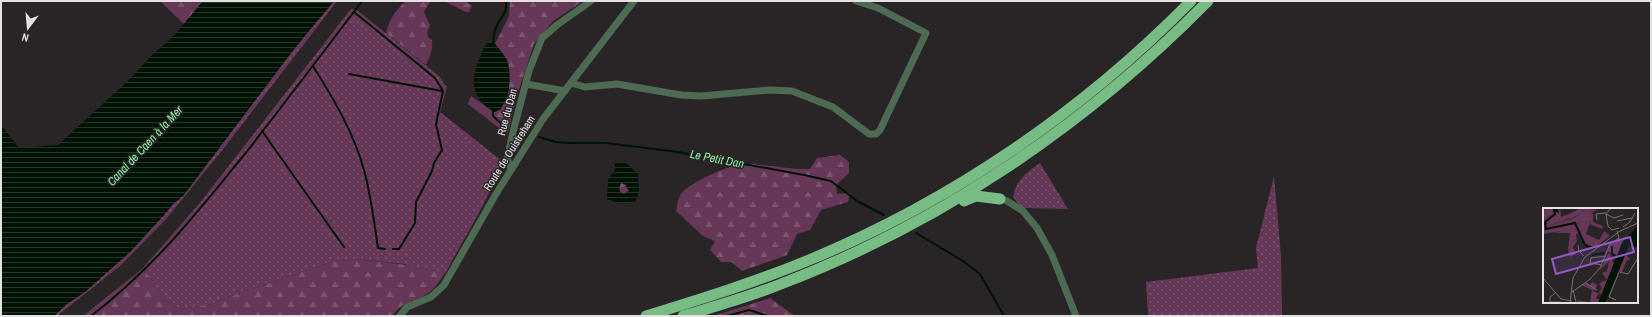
<svg xmlns="http://www.w3.org/2000/svg" width="1652" height="317" font-family="'Archivo Narrow',sans-serif">
  <defs>
    <pattern id="grass-dots" width="8" height="8" patternUnits="userSpaceOnUse"><rect width="8" height="8" fill="#663757"/><path d="M2 2h.1M6 6h.1" fill="none" stroke="#7c546f" stroke-width="1.8" stroke-linecap="round"/></pattern>
    <pattern id="forest-firs" width="22" height="20" patternUnits="userSpaceOnUse"><rect width="22" height="20" fill="#663757"/><path d="M5 1l3.5 6h-7zM16 11l3.5 6h-7z" fill="#7c546f"/></pattern>
    <pattern id="water-rules" width="6" height="5" patternUnits="userSpaceOnUse"><rect width="6" height="5" fill="#001203"/><path d="M0 2.5h6" fill="none" stroke="#253427"/></pattern>
  </defs>
  <rect width="100%" height="100%" fill="#292527"/>
  <!-- grass -->
  <path fill="url(#grass-dots)" d="M334 1H337L224 148 166 219 120 266 57 316H54L67 304 86 291 130 252 165 214 173 204 183 196 294 49Z
    M351 9 357 10 440 77 444 84 447 87 440 112 502 161C489 200 465 236 446 272L416 268 405 264 357 259 332 262 237 294 212 304 181 309 163 300 157 285 142 269 199 204Z
    M1040 163 1068 209 1025 208 1020 206 1013 197C1016 180 1027 172 1040 163Z
    M1274 176 1281 256 1282 316H1148L1146 282 1258 268 1256 248Z"/>
  <!-- forest -->
  <path fill="url(#forest-firs)" d="M160 1H203L184 24Z
    M406 1H437L430 2 424 12 430 25 427 33 428 37 432 40C433 50 430 56 426 65L386 33C391 17 394 12 406 1Z
    M444 1H465L472 6 469 12H466Z
    M510 1H583L553 21 534 44 514 105 508 133 503 131 468 104 471 96 492 111 501 109C505 96 513 73 506 59 503 54 499 49 495 44L509 16Z
    M840 155 849 162V173L836 185 837 194 850 193 848 202 821 210 810 230 797 234 787 255 742 271 731 262H721L710 250 715 241 703 236 676 211C677 206 678 198 681 194 690 182 731 164 745 164 767 164 788 170 810 169L817 158Z
    M621 183 625 184 629 191 624 194 620 192 619 188Z
    M357 259 415 266 416 268 446 272C440 280 435 289 427 294 412 302 404 301 392 316H83L142 269 157 285 163 300 181 309 212 304 237 294 332 262Z
    M770 298 795 316H713Z"/>
  <!-- water -->
  <path fill="url(#water-rules)" fill-rule="evenodd" d="M203 1H334L294 49 183 196 173 204 165 214 130 252 86 291 67 304 54 316H1V125L19 148 58 145 129 80 152 55 172 38Z
    M489 42 495 44C499 49 504 54 507 60 511 70 510 88 507 98 505 102 502 105 501 109L495 112C472 100 469 80 480 58 482 52 484 46 489 42Z
    M623 162 627 164 638 174 639 190 636 201C625 205 617 203 607 199L608 179 615 170V163ZM621 183 625 184 629 191 624 194 620 192 619 188Z"/>
  <g fill="none" stroke-linecap="round" stroke-linejoin="round">
    <!-- stream -->
    <path stroke="#001203" stroke-width="2" d="M354 12 435 78 443 91 436 124 442 150 434 163 432 171 416 202 415 223 399 249H393
      M493 45C493 38 494 32 497 25 502 15 507 14 506 1
      M313 66C333 98 354 133 364 170 371 195 374 222 378 248L385 249
      M349 74 442 91
      M493 109V116L506 128
      M262 131 344 247
      M517 132 525 134
      M539 137 556 142 571 143H606L678 152 804 175 831 181 857 201 884 215
      M916 233 963 261 980 274 1004 316
      M91 316C154 268 203 206 252 145 289 97 326 49 362 1
      M727 316 749 310 768 316"/>
    <!-- minor -->
    <path stroke="#4d6b52" stroke-width="7" d="M571 83 585 87 617 84 681 95 701 96 769 90 792 91 833 107 869 134H876L880 130 926 33 878 8 856 1
      M526 84 565 91
      M511 168 507 159 514 128 529 71 542 38 557 25 591 1
      M1000 199 1007 201 1023 211 1037 228 1052 255 1076 316
      M400 316 407 307 431 297 444 285 496 194 543 119 634 1"/>
    <!-- trunk -->
    <path stroke="#76bc84" stroke-width="11" d="M964 201 976 196 1000 199
      M646 316C701 299 756 282 809 260 952 201 1083 111 1191 1
      M683 316C716 306 749 297 781 284 943 222 1087 124 1208 1"/>
  </g>
  <g text-anchor="middle" dominant-baseline="central" stroke-width="3" stroke-linejoin="round" paint-order="stroke">
    <!-- street labels -->
    <g font-size="11" fill="#e3e1e2" stroke="#292527">
      <text transform="translate(507 112) rotate(-75)">Rue du Dan</text>
      <text transform="translate(509 153) rotate(-58)">Route de Ouistreham</text>
    </g>
    <!-- water labels -->
    <g font-size="12" font-style="italic" fill="#89ef9e" stroke="#292527">
      <text transform="translate(145 146) rotate(-47)">Canal de Caen à la Mer</text>
      <text transform="translate(717 159) rotate(11)">Le Petit Dan</text>
    </g>
  </g>
  <!-- overview -->
  <g transform="translate(1543 208)">
    <rect width="95" height="95" fill="#292527"/>
    <path d="M4 0H12L15 6 17 0 18 9 26 6 27 10 3 19 2 16 9 8 7 7 0 14V3ZM38 0 54 2 48 5 50 6V14L60 18 59 21 47 16 48 12 46 15 38 13 31 17 35 19V25L33 26 34 33 30 39 33 46 28 48 29 53 25 42 27 25H11L19 23 22 17 27 16 26 13 41 3ZM78 32 81 33 74 48 65 43 66 37ZM49 74 55 77 50 83 59 87 55 86 53 90 57 92 56 95H36L34 92 47 94 49 82 38 77 42 75 47 78Z" fill="#663757"/>
    <path d="M38 0 40 4 26 12 29 14 22 17 19 23 0 26V14L7 7 9 8 2 15 3 19 27 11 26 6ZM48 11 43 26 56 32 61 23 67 28 51 40 41 36 35 26V19L30 17 38 13 46 15ZM66 45 71 56 59 87 56 84 59 80 56 75 64 72 59 65 64 63 66 53 56 63ZM82 45 87 52H84L79 64H75Z" fill="#663757"/>
    <path d="M95 20V39L86 38 62 95H57L81 35Z" fill="#001203"/>
    <path fill="none" stroke="#001203" stroke-width="2" d="M13 0 14 3 11 2 12 6 2 14 3 21 32 15 42 37 51 40M69 38V46L73 48M49 47 62 45M56 95 80 35 95 19"/>
    <path fill="none" stroke="#737072" stroke-width="1" d="M68 0 63 6 65 18 69 22 76 20M63 6 71 10 80 7M54 12 53 6 63 5M74 13 89 10M80 19 87 14 92 5M35 37 36 43 41 48M59 57 47 55 48 50 63 48M77 64 85 66 95 50M0 70 18 91 29 93M43 75 54 82M30 82 33 94M29 84 46 72 57 60 67 36 76 30 74 23M12 85 7 89V94H18M73 92 66 89 76 64M27 95 30 70 42 49 77 23 95 15"/>
    <path fill="#9559c8" fill-opacity="0.15" stroke="#9559c8" stroke-width="2" d="M87 29 91 44 13 66 9 51Z"/>
    <rect width="95" height="95" fill="none" stroke="#e3e1e2" stroke-width="2"/>
  </g>
  <!-- border -->
  <rect width="1652" height="317" fill="none" stroke="#e3e1e2" stroke-width="4"/>
  <!-- north arrow -->
  <g transform="translate(28 28) rotate(196)" stroke="#292527" stroke-width="3" paint-order="stroke">
  <path d="M0-3L7 15L0 10L-7 15Z" fill="#e3e1e2"/>
  <text y="-6" font-size="11" font-weight="bold" text-anchor="middle" fill="#e3e1e2">N</text>
  </g>
</svg>
